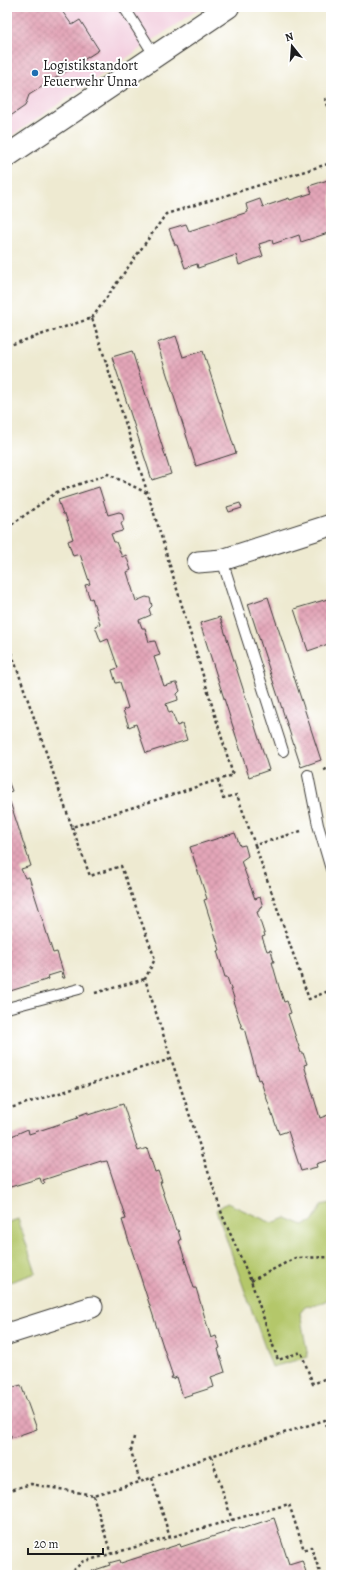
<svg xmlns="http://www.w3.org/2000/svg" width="338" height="1582" font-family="Alegreya,serif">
  <defs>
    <pattern id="building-cross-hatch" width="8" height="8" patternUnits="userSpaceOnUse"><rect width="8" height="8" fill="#e3a5b8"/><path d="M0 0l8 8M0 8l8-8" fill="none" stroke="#c28d9e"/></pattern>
  </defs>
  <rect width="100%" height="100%" fill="#fff"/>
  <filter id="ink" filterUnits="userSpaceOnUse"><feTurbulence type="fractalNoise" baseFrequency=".025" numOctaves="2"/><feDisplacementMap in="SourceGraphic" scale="8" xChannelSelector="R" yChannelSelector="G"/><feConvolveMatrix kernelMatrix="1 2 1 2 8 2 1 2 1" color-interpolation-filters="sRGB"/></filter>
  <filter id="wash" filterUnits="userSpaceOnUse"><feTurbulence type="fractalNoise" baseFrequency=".012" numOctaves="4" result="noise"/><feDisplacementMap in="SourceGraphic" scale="16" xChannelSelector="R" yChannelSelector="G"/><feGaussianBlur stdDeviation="0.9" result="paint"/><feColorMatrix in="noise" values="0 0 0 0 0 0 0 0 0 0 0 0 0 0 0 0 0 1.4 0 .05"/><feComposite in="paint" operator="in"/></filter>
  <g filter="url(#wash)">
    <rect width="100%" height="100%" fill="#eeead1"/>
    <!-- built -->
    <path fill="#f3cfdf" d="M7 7H202L7 139Z"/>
    <!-- green -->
    <path fill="#b4c76a" stroke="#687243" d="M227 1203 272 1223 286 1218 303 1225 313 1221 322 1205 331 1203V1298L323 1302 305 1307 300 1313 308 1357 272 1367 216 1210Z
      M18 1219 36 1273 7 1283V1223Z"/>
    <g id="blocks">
      <!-- building -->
      <path fill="url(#building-cross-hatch)" d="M7 7H59L72 25 80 20 99 50 29 95 25 106 9 117H7Z
        M331 179V232L301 242 299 235 273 244 272 240 259 244 263 256 239 265 236 255 198 268 197 264 185 268 177 245H175L169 229 186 224 189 231 248 212 246 204 260 199 263 207 289 198 290 200 312 193 309 186Z
        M176 336 183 357 203 351 236 453 196 466 157 343Z
        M132 351 171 474 152 480 112 357Z
        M99 487 108 515 119 512 122 513 124 520 121 524 123 528 122 531 111 534 114 542H116L122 557 126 555 131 570 127 572 136 601 146 597 150 598 152 606 149 609 151 615 139 620 142 628H145L149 642 155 641 160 655 154 657 164 686 175 683H177L180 691 177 694 178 700 166 704 169 713 172 712 177 726 182 724 187 740 146 753 136 724 129 727 123 710 128 708 120 682 116 683 112 670 118 668 108 639 101 642 95 626 100 624 92 598 90 599 85 585 90 584 80 554 73 556 68 541 73 539 65 514H63L58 500Z
        M240 503 242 508 229 512 227 507Z
        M268 597 321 760 301 767 248 604Z
        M331 598V643L308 651 294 609Z
        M220 617 269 770 249 777 200 623Z
        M7 778 12 791 7 793Z
        M10 802 31 866 21 869 25 878 29 877 53 953 57 952 65 978H63L61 972 48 976 49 979 7 992V949H8L7 945V803Z
        M235 833 240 846 245 845 248 856 241 861 255 899 260 897 263 907 259 909V911L257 912 265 936 262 937 267 951 271 950 274 962H272L279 987 284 1002 287 1001 291 1013 288 1014 301 1053H303L307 1064 304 1065 320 1118 331 1114V1159L316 1164 317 1167 301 1171 288 1131 279 1134 260 1079 258 1080 244 1028H242L233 1001H235L227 977H225L217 951 220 950 204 900 207 899 190 847Z
        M123 1104 138 1151 147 1148 155 1172 158 1171 162 1182H160L176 1230H178L181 1240 179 1241 194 1288H196L211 1338 216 1336 220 1348 218 1349 225 1372 211 1377 214 1387 183 1397 177 1377 172 1379 171 1377H173L122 1220 126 1219 107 1161 101 1162V1161L43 1180 45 1183 42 1184 40 1178 7 1188V1138L28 1129 29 1134 78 1118 77 1116 88 1112V1115Z
        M21 1385 37 1429 11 1438V1435L7 1436V1389Z
        M274 1518 289 1564 302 1560 307 1575H262L261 1573 256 1575 255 1574 250 1575H86V1573L110 1565 109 1563 120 1560 121 1563 180 1544 181 1547 230 1531V1530L240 1527 241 1529Z"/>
    </g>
  </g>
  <g filter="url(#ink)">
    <use href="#blocks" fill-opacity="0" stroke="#3c3b37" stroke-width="1"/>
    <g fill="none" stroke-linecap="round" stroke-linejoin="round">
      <!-- service casing -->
      <g stroke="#3c3b37" stroke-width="12">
        <path id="service" d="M124 7 155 56
          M222 560 283 751
          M308 775 318 825 331 869
          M7 1008 79 989"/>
      </g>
      <!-- minor casing -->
      <g stroke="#3c3b37" stroke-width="23">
        <path id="minor" d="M198 562 222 560 331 525
          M7 1334 92 1307"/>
      </g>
      <!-- tertiary casing -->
      <g stroke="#3c3b37" stroke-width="24">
        <path id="tertiary" d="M7 156 228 7"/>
      </g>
      <!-- path -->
      <path stroke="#3c3b37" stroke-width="2.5" stroke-dasharray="3 3" stroke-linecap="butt" d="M325 98 331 114
        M92 318 166 214 331 163
        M7 346 92 318 158 526 233 775 72 827 7 640
        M7 528 57 492 108 474 147 493
        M324 770 331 767
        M218 780 223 798 237 795 255 845
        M72 827 90 876 121 866 155 959 145 979 223 1217 251 1281 278 1360 301 1352 313 1384 331 1376
        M301 831 255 845 309 999 331 990
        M95 993 145 979
        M7 1109 171 1059
        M251 1281 295 1258 331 1257
        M134 1437 131 1451 140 1482
        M211 1456 232 1520
        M152 1478 170 1538
        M7 1491 31 1484 93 1495 140 1482 211 1456 325 1420 331 1439
        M93 1495 111 1554
        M69 1575 82 1562 289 1504 304 1550 311 1547 321 1575"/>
      <!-- service -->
      <use href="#service" stroke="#fff" stroke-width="10"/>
      <!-- minor -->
      <use href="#minor" stroke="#fff" stroke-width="21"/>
      <!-- tertiary -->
      <use href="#tertiary" stroke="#fff" stroke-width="22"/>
    </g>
  </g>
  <!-- markers -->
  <circle fill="#1f6fb2" stroke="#fff" stroke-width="1.5" cx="35" cy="73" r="4"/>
  <g text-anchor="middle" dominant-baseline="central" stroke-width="4" stroke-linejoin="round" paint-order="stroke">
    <!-- poi labels -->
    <g font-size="14" fill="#1c1c1c" stroke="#fff" text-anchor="start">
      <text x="43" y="65">Logistikstandort<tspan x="43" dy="16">Feuerwehr Unna</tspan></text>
    </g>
  </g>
  <!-- margin -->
  <rect width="338" height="1582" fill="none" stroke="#fff" stroke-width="24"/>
  <!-- north arrow -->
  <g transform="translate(292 46) rotate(343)" stroke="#ffffff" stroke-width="3" paint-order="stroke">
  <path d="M0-3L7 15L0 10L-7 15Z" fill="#1c1c1c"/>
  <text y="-6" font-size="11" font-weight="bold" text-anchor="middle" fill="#1c1c1c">N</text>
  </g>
  <!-- scale -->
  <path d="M28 1548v6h75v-6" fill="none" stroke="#1c1c1c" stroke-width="2"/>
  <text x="34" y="1548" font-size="12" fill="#1c1c1c" stroke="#ffffff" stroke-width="3" paint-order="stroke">20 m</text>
</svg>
